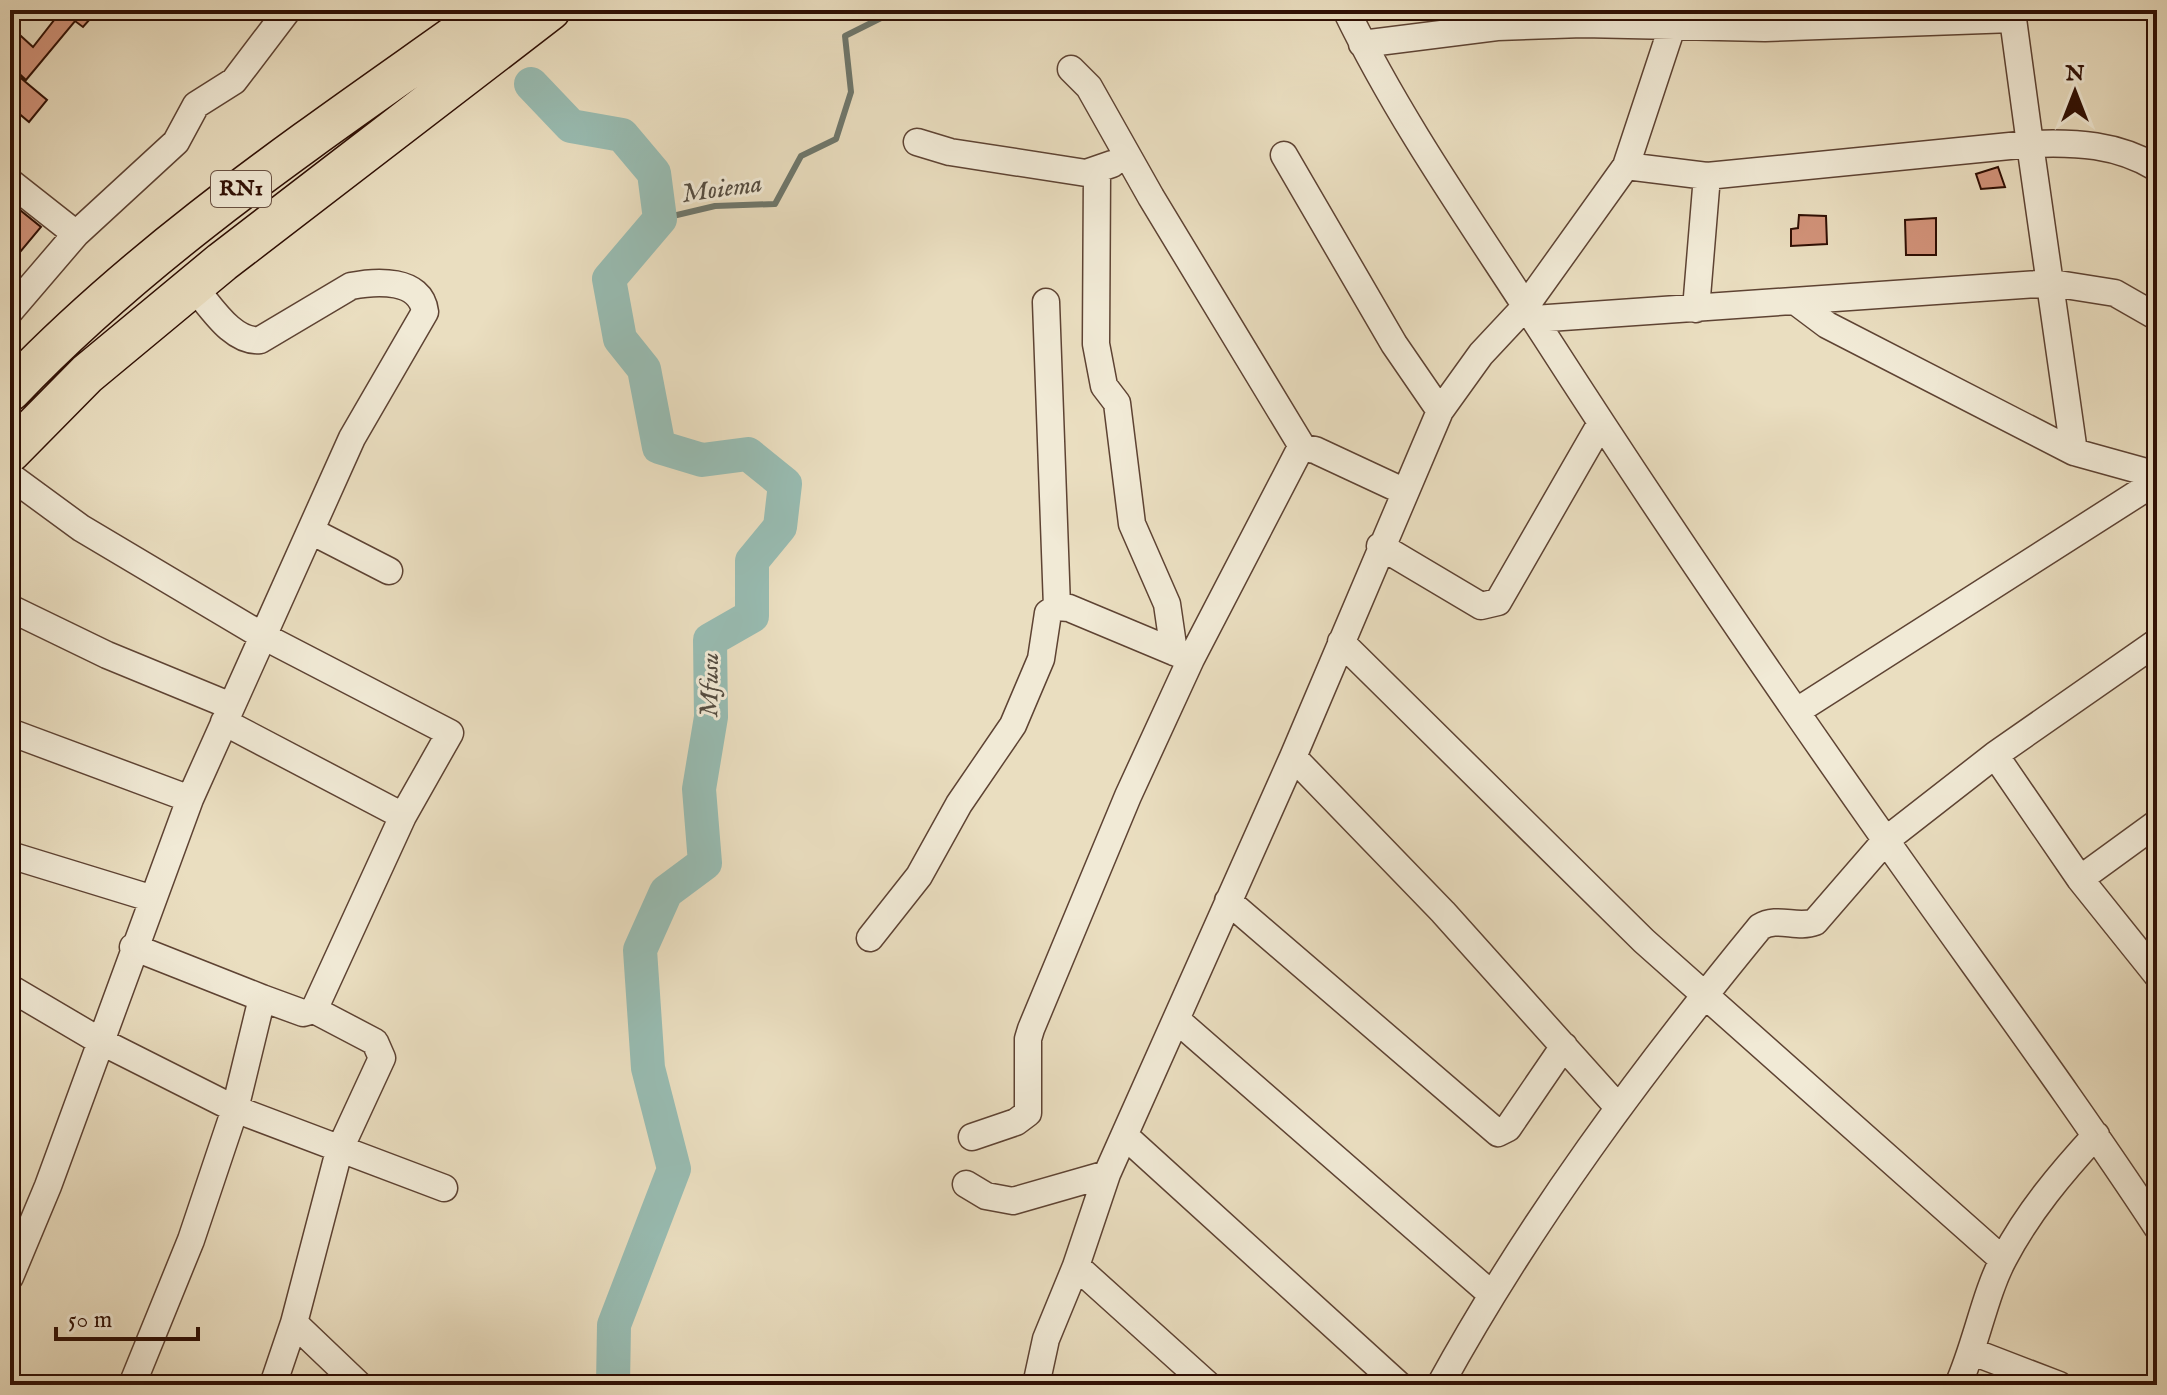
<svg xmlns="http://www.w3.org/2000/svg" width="2167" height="1395" font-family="'IM FELL English',serif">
  <rect width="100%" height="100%" fill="#eadec0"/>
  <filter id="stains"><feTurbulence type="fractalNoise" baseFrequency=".0025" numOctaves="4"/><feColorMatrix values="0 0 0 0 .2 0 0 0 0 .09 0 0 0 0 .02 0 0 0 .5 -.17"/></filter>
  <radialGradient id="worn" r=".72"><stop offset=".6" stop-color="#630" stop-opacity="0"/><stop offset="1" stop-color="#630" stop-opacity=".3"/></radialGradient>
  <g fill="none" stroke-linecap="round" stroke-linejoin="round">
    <!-- stream -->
    <path stroke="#6e776c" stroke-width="6" d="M660 219 715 206 775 204 801 156 836 139 851 92 845 36 897 10"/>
    <!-- river -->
    <path stroke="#98bcb2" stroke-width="34" d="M531 84 571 126 622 135 654 173 660 219 609 279 620 339 644 369 659 447 702 460 748 454 785 484 780 527 752 561V616L710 640 711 717 699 789 705 863 666 892 640 950 648 1068 674 1169 614 1325 613 1385"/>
  </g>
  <!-- building -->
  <path fill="#d2937a" stroke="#2f0f04" stroke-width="2" d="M62 10H98L83 27 75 21 26 80 10 65V26L33 47Z
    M10 69 47 100 29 122 10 106Z
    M1998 167 2005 187 1981 189 1976 174Z
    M10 202 41 227 10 264Z
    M1799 215 1826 216 1827 244 1791 246V229L1798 228Z
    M1936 218V255H1906L1905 220Z"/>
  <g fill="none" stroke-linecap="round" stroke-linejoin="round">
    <!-- minor casing -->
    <g stroke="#5e4333" stroke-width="29">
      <path id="minor" d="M1346 10C1401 124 1477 230 1545 336 1655 507 1770 676 1887 842 1977 970 2071 1096 2157 1227
        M1362 44 1497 27 1583 24 1765 28 2013 19 2030 144C2076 142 2117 144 2157 168
        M1071 69 1089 87 1151 197 1303 448
        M917 142 950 152 1086 173 1112 164
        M1284 155 1394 344 1440 411
        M1626 166 1707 176 2030 144 2074 452 2157 475
        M1097 172 1096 344 1104 386 1117 403 1132 524 1167 604 1174 652
        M10 182 76 234
        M1795 301 1827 325 2074 452
        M1046 302 1057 607
        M1696 309 1707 176
        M10 311 76 234 176 142 196 105 234 81 288 10
        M1534 319 2052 283 2115 293 2157 317
        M10 476 81 528 261 635 450 733 403 816 314 1010 303 1013 262 998 235 1109 191 1240 132 1385
        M311 531 389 571
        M1380 546 1481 606 1498 602 1601 423
        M10 608 107 655 231 706
        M1341 642 1644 941 2003 1260
        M1797 711 2157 481
        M224 722 403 816
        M10 732 190 799
        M1995 755 2080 879 2157 975
        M1293 757 1443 912 1617 1106
        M10 855 150 898
        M2080 879 2157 823
        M1228 901 1498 1133 1508 1128 1564 1046
        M870 938 919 876 959 804 1013 725 1041 659 1048 613 1057 607 1069 608 1191 659
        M133 947 262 998
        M10 988 100 1041 235 1109 444 1188
        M1178 1021 1490 1293
        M1125 1136 1399 1385
        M972 1137 1016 1122 1028 1113V1039L1031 1029 1128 796 1191 659 1299 451 1303 448 1315 450 1403 491
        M966 1184 986 1196 1013 1201 1107 1174
        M1076 1266 1208 1385
        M10 1277 48 1186 190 799 352 438 425 312C421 278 376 281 351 286L260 340C232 343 210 305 193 286
        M294 1323 359 1385
        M1973 1352 2059 1385
        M273 1385 294 1323 339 1151 382 1058 375 1042 314 1010
        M1036 1385 1046 1339 1076 1266 1107 1174 1293 757 1440 411 1481 354 1525 307 1626 166 1672 27
        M1440 1385C1530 1221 1641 1072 1760 927 1777 916 1797 929 1815 922L1886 840 1995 755 2157 642
        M1958 1385C1976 1345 1985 1293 2004 1258 2028 1212 2062 1172 2096 1135"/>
    </g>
    <!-- highway casing -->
    <g stroke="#2f0f04" stroke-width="43">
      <path id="highway" d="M10 391C152 242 325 129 491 10
        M10 452 87 374 222 262 550 10"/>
    </g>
    <!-- minor -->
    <use href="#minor" stroke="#f1ead6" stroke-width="26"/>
    <!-- highway -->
    <use href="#highway" stroke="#eadec0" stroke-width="40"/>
  </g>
  <g text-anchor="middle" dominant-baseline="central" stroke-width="6" stroke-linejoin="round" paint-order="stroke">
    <!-- shield labels -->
    <rect fill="#f1ead6" stroke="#695143" stroke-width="2" x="211" y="171" width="60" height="36" rx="6"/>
    <g font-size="22" font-weight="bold" fill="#2f0f04">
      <text x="241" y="189">RN1</text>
    </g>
    <!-- water labels -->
    <g font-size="26" font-style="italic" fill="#544c41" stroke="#f1ead6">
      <text transform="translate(722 189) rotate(-8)">Moiema</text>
      <text transform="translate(710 685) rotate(-89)">Mfusu</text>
    </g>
  </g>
  <!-- margin -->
  <rect width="2167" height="1395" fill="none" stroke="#eadec0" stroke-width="40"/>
  <rect x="12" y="12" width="2143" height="1371" fill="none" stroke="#2f0f04" stroke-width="4"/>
  <rect x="20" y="20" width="2127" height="1355" fill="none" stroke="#2f0f04" stroke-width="2"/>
  <!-- north arrow -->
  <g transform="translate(2075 92)" stroke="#f1ead6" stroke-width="6" paint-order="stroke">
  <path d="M0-6L14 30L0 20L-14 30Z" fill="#2f0f04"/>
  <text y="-12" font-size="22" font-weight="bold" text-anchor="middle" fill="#2f0f04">N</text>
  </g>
  <!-- scale -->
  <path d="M56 1327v12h142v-12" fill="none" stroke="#2f0f04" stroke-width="4"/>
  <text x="68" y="1327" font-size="24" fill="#2f0f04" stroke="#f1ead6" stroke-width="6" paint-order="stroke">50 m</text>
  <rect width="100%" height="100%" filter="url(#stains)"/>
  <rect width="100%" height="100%" fill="url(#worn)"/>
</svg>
